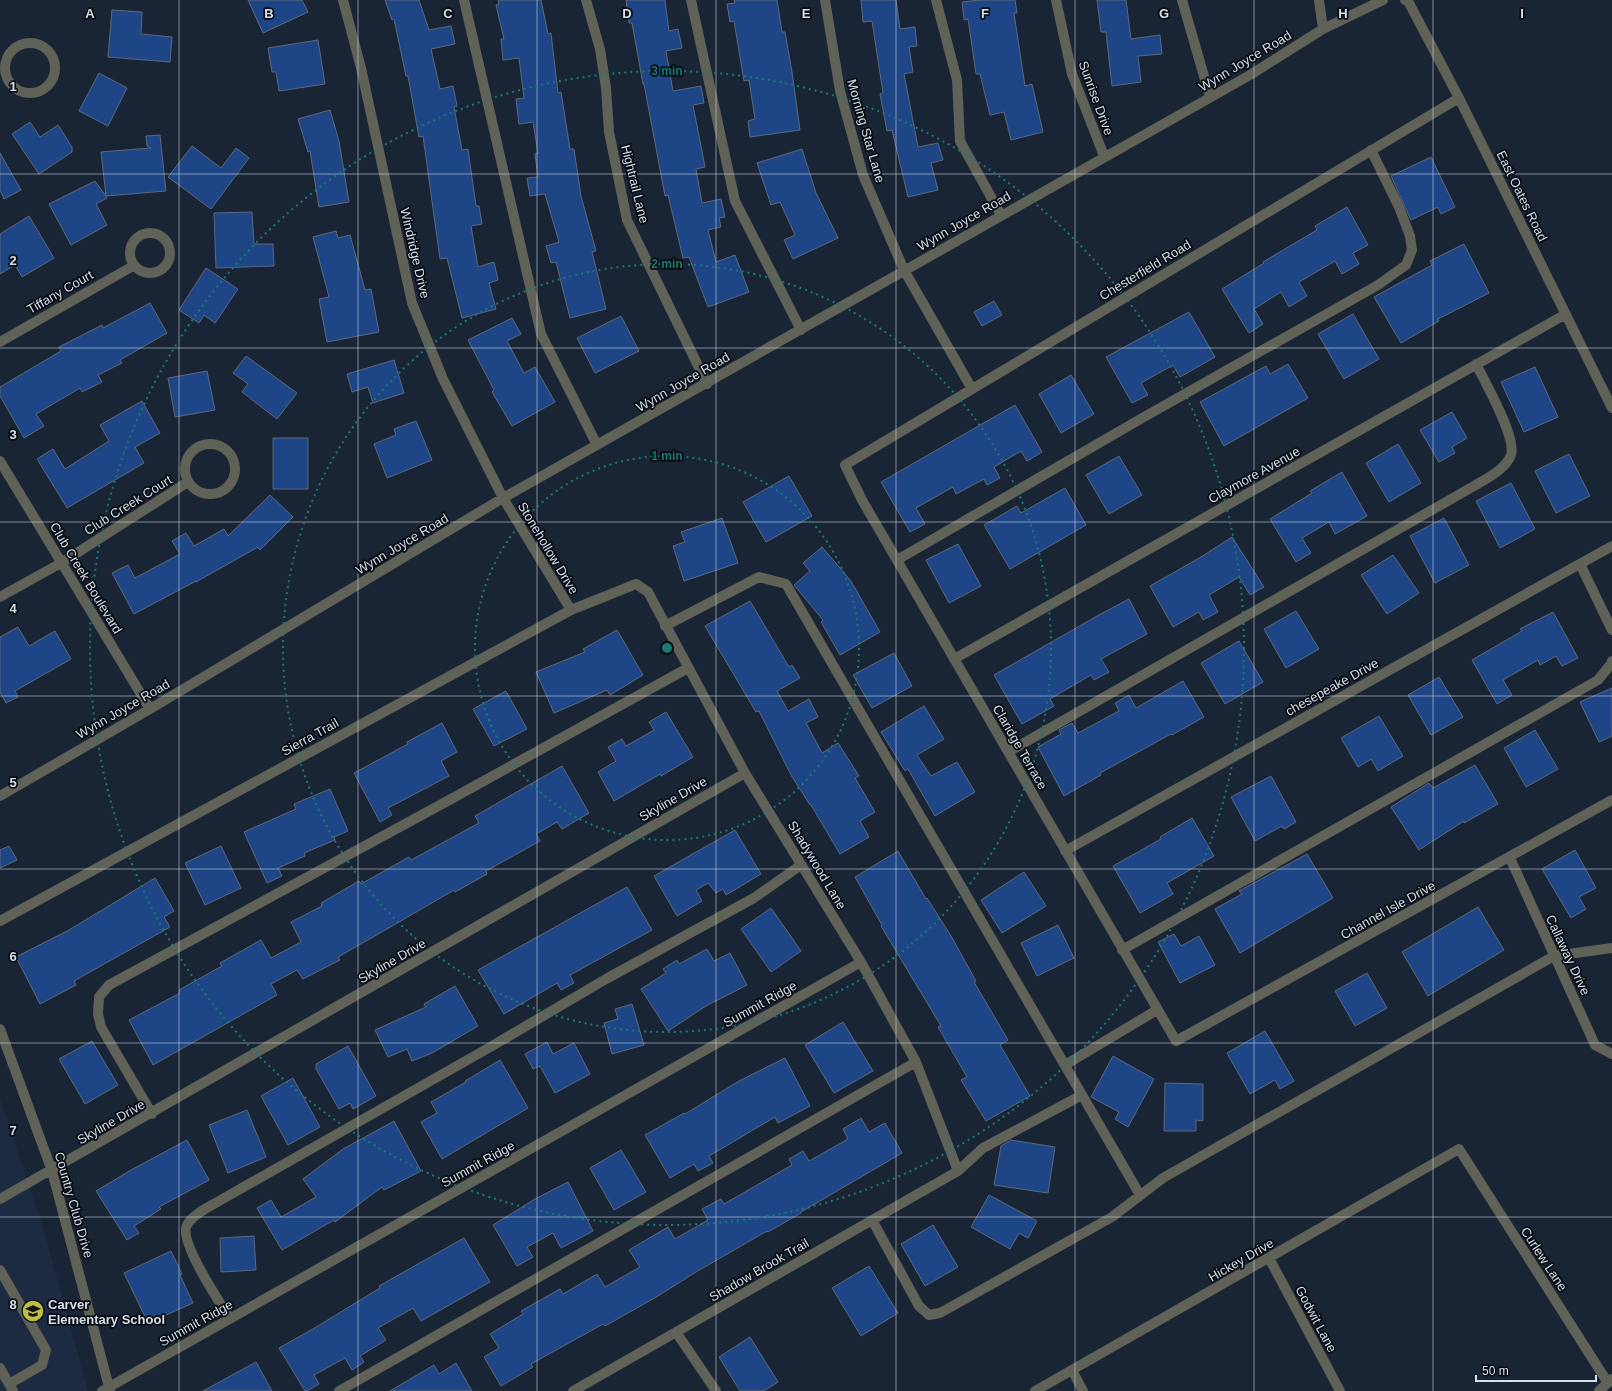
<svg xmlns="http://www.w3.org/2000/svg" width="1612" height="1391" font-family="Helvetica,sans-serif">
  <rect width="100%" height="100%" fill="#192434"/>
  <!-- built -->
  <path fill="#1d2b42" d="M0 1099 44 1231 88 1391H0Z"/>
  <!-- building -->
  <path fill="#1e4686" stroke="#5c697d" d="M248 0H302L308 12 263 33Z
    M385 0H419L429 30 451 26 455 44 431 49 440 89 453 86 457 106 454 107 462 150 468 149 476 206H479L482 224 471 226 478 267 494 262 498 280 489 283 496 309 462 318 447 258 440 259 423 136 419 137 408 76H406L394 19 392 20Z
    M498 0H541L548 34 551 33 558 93 561 92 570 149H574L581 196 596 251 592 252 606 309 570 318 556 262 551 263 546 246 559 242 545 194 530 196 527 178 538 177 535 154 538 153 533 122 519 124 516 99 524 98 519 58 503 60 501 39H504L496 5 499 4Z
    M626 0H665L669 31 678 29 682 48 666 51 673 91 701 86 704 103 693 105 705 167 696 169 702 203 721 199 725 217 719 218 721 227 708 230 716 262 735 255 749 292 708 307 689 257 683 258 668 195 665 196 644 84H643L632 23H629Z
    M734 0H777L782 32H785L792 72 800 130 750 137 748 121 755 119 749 80 744 81 734 21 730 22 727 4 735 3Z
    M861 0H896L900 29 915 27 917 46 909 47 913 72 904 74 918 147 938 143 943 160 931 163 938 190 908 197 892 130 887 131 880 94 883 93 872 21 863 22Z
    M980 0H1015L1017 13H1014L1025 86 1032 84 1043 132 1011 140 1004 112 990 115 980 74H976L968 19 964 20 962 2Z
    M1097 0H1126L1131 39 1160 35 1162 54 1138 56 1141 82 1112 86 1106 32H1101Z
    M112 10 142 12 141 34 172 37 170 62 108 57Z
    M318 40 325 84 279 91 276 72H272L268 48Z
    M99 73 127 88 108 126 79 111Z
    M330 110 339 141 349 202 319 207 310 151 308 152 298 119Z
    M30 122 40 137 58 125 72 147V152L39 174 12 134Z
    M160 135 166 191 106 196 107 198 96 204 107 225 71 245 49 204 95 181 106 196 101 152 151 148 147 146 146 136Z
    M192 146 221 168 236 148 249 158 211 209 168 177Z
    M802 149 816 193 838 238 793 259 784 240 795 235 780 202 771 205 757 163Z
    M0 153 21 190 4 199 0 190Z
    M1431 157 1455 207 1441 214 1438 207 1411 220 1391 176Z
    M1347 207 1368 245 1353 253 1359 264 1342 274 1335 261 1299 282 1307 296 1289 307 1281 292 1254 309 1263 324 1249 333 1222 289 1264 263 1263 262 1317 230 1315 226Z
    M252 212 254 244H273L274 266 216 268 214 213Z
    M29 216 54 258 22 277 15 265 0 274V234Z
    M336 231 338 238 350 235 365 290 371 289 379 332 327 342 319 299 329 297 313 237Z
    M1464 244 1489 293 1438 319 1439 321 1401 343 1374 297 1432 265 1430 261Z
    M206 268 238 289 215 323 204 315 199 323 179 310Z
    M994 301 1002 315 982 326 974 312Z
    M150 303 167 333 120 360 122 363 98 375 102 382 82 392 80 388 36 414 44 426 24 438 0 396V387L61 351 59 347 102 325 103 328Z
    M1189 312 1215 357 1180 377 1173 365 1141 383 1148 395 1132 403 1106 357Z
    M1353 314 1379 359 1344 379 1318 334Z
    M621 316 639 351 595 373 577 338Z
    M512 318 521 334 507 341 524 373 535 367 555 402 512 426 492 392 494 390 468 340Z
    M246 356 297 393 277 419 242 392 248 384 233 373Z
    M394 360 404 393 373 403 368 387 352 392 347 374Z
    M1288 364 1308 398 1224 446 1200 402 1266 366 1270 374Z
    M1535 367 1558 417 1524 432 1501 382Z
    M207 371 215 410 175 417 168 378Z
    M1071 375 1094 414 1061 433 1039 394Z
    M142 401 160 433 135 447 144 463 67 508 37 459 53 449 65 469 109 441 100 425Z
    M1015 405 1042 452 1027 461 1021 451 994 467 1000 478 987 485 984 479 956 494 953 487 916 508 925 524 910 532 881 482Z
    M1452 412 1467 438 1452 447 1455 453 1439 462 1420 430Z
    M416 421 432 460 387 478 374 444 396 435 394 429Z
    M273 438H308V489H273Z
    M1398 444 1421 483 1389 502 1366 463Z
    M1569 454 1590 496 1556 513 1535 471Z
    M1119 456 1142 495 1109 514 1086 475Z
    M1342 472 1367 516 1335 534 1329 522 1302 538 1311 553 1296 562 1270 519 1312 493 1310 491Z
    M789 476 812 516 766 542 743 502Z
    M1511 483 1535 529 1500 548 1476 501Z
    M1065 488 1086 525 1010 569 984 525 1017 506 1021 513Z
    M270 495 293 517 260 550 258 547 196 582V581L134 614 112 573 128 565 135 578 180 554 172 541 186 533 194 546 224 529 228 536Z
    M722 518 738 563 684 581 673 546 685 542 681 532Z
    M1444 518 1469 565 1435 583 1410 536Z
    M1232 537 1264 587 1250 595 1239 577 1209 595 1218 612 1203 620 1199 612 1173 627 1150 586 1201 557Z
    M958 544 981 586 949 603 926 560Z
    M822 547 851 581 880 632 840 655 821 622 823 620 794 585 810 571 803 563Z
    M1393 555 1419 593 1387 614 1361 575Z
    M1129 599 1147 634 1101 659 1109 672 1094 680 1091 675 1050 699 1054 706 1022 724 994 675 1097 616Z
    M750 601 789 667 792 665 800 678 777 691 788 711 809 699 818 717 806 723 822 753 838 743 859 776 855 778 875 812 860 821 869 837 840 854 811 805H810L791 775 759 711 756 712 705 626Z
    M1296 611 1319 649 1286 668 1264 629Z
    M1553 612 1578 658 1562 666 1556 656 1540 665 1538 660 1503 680 1512 695 1497 704 1472 660 1522 631 1520 629Z
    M18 627 29 646 55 631 71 659 15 691 18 697 6 703 0 692V637Z
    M617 630 643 675 610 695 607 690 554 713 536 672 585 652 583 649Z
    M1239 641 1263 682 1225 704 1201 663Z
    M894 653 912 686 872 708 853 675Z
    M1439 677 1463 717 1431 735 1408 695Z
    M1183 681 1204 717 1172 735 1171 734 1100 773 1101 775 1064 796 1038 747 1061 734 1059 730 1072 723 1078 733 1119 711 1115 703 1129 695 1136 708Z
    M1612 688V736L1599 742 1580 702Z
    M506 691 527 729 494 746 473 709Z
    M924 706 944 739 917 755 931 776 957 762 975 792 935 816 908 769 905 771 881 732Z
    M666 712 693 757 661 776 660 774 614 801 598 772 616 761 608 747 622 739 626 746 654 730 649 722Z
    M1379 716 1403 756 1378 771 1371 759 1358 767 1341 738Z
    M442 723 457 752 441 761 449 776 388 808 392 815 380 822 354 773 408 744 407 742Z
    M1535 730 1558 769 1526 787 1504 748Z
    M1475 765 1498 804 1464 823V821L1419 850 1391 807 1429 783 1433 788Z
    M562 766 589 813 562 829 557 822 536 834 540 841 486 871 487 874 455 892 454 890 387 929 338 957 340 960 303 979 297 970 271 984 277 995 153 1065 129 1020 180 993 179 990 222 966 220 963 261 940 271 958 301 942 291 922 322 906 321 903 359 881 361 884 409 857 411 860 479 823 475 816Z
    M1271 776 1296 822 1284 829 1282 826 1255 841 1231 797Z
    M330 789 348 831 334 837 335 840 304 853 305 856 278 868 282 876 267 883 244 832 296 809 294 804Z
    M1192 818 1214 856 1167 883 1173 894 1140 913 1113 866 1161 839 1160 837Z
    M735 830 761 874 726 895 723 889 716 893 708 883 696 890 702 901 677 916 654 876Z
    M9 846 17 860 0 868V850Z
    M221 846 241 888 205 905 185 863Z
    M1575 850 1596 888 1579 897 1586 909 1571 918 1542 869Z
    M898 851 926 899 927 898 951 936 976 981 974 982 1008 1040 1000 1045 1030 1096 986 1121 961 1080 967 1077 938 1027 941 1026 881 926 882 925 855 877Z
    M1307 854 1333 898 1240 953 1215 909 1242 894 1239 891Z
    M1024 872 1046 906 1002 933 981 900Z
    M155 878 174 911 164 917 170 927 74 981 76 985 40 1004 16 957 69 930Z
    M627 887 652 930 570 975 574 983 561 990 557 983 504 1014 478 970Z
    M1478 907 1504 950 1428 996 1402 952Z
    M771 908 801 951 771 972 741 929Z
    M1058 925 1074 958 1037 976 1021 943Z
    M1174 934 1181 946 1199 936 1215 965 1180 983 1158 942Z
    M707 949 714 961 730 953 747 985 706 1006 668 1031 641 989 666 973 663 969 677 960 679 964Z
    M1367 973 1387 1008 1355 1026 1335 991Z
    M455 986 478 1026 432 1053 412 1061 407 1049 388 1057 375 1030 426 1007 424 1004Z
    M632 1004 644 1045 612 1054 604 1023 618 1019 615 1009Z
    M843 1022 873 1071 834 1093 805 1045Z
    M1265 1031 1294 1081 1280 1089 1275 1080 1250 1094 1227 1053Z
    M92 1041 118 1085 85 1104 59 1059Z
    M547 1042 553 1054 574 1043 590 1074 555 1093 540 1066 533 1069 525 1054Z
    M348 1046 376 1096 353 1109 350 1103 339 1109 316 1069V1064Z
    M1113 1056 1154 1079 1128 1127 1115 1119 1119 1112 1091 1097Z
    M785 1058 810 1106 778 1123 775 1117 709 1156 713 1163 698 1171 694 1164 670 1178 645 1135 684 1113 685 1114 739 1081Z
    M500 1060 528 1108 442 1159 421 1122 437 1113 431 1102 466 1082 465 1081Z
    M293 1078 320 1127 288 1145 261 1096Z
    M1165 1083 1203 1084V1121L1196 1120V1131H1164Z
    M247 1110 266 1157 228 1173 209 1125Z
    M861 1118 869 1132 885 1123 902 1153 801 1212V1213L768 1232 767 1231 696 1272 658 1296 605 1326 603 1324 531 1364 533 1367 501 1386 484 1357 499 1348 490 1334 523 1314 521 1311 560 1289 563 1294 597 1274 605 1287 640 1267 629 1250 668 1227 675 1239 708 1220 702 1209 721 1199 724 1204 792 1165 789 1159 803 1151 809 1161 848 1139 843 1129Z
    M394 1121 421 1171 384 1190 382 1187 335 1222 334 1220 282 1250 257 1208 271 1200 281 1217 316 1197 303 1179 343 1149Z
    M187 1140 209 1180 159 1207 161 1209 134 1226 139 1233 127 1240 96 1191 131 1170Z
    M1011 1140 1055 1147 1048 1193 994 1185 1001 1146Z
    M621 1150 646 1192 614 1210 590 1168Z
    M568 1182 593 1231 561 1248 553 1233 527 1247 533 1257 517 1266 493 1225 535 1199Z
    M989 1195 1037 1221 1028 1238 1019 1233 1010 1249 971 1227Z
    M933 1225 958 1267 925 1286 901 1244Z
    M254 1236 256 1270 221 1272 220 1238Z
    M464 1238 490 1282 421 1321 413 1308 378 1328 386 1340 360 1356 364 1362 352 1370 345 1358 314 1375 319 1384 307 1391H305L279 1348 313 1329 380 1288 379 1286Z
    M171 1251 182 1274 180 1275 193 1303 148 1323 124 1273Z
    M869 1266 898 1313 861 1336 832 1288Z
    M750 1337 778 1382 764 1391H740L719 1357Z
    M256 1362 272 1391H203Z
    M456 1363 472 1391H390L434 1365 439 1374Z"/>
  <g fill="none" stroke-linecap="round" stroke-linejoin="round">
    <!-- minor -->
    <path stroke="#606157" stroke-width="10" d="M343 0 361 68 412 303 443 379 503 498 571 610
      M464 0 541 334 597 445
      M586 0 600 49 606 88 609 132 627 220 707 384
      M691 0 735 201 801 330
      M825 0 840 91 863 175 904 270 972 389
      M936 0 957 80 960 141 1001 215
      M1056 0 1072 74 1104 156
      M1182 0 1210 97
      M1319 0 1323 29
      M1405 0 1408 1 1459 98 1612 408
      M5 68a25 25 0 1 1 50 0a25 25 0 1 1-50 0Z
      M1459 98 845 465 862 500 1176 1041 1612 800
      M130 253a20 20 0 1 1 40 0a20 20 0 1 1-40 0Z
      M0 342 133 266
      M185 469a25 25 0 1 1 50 0a25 25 0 1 1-50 0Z
      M0 461 150 709
      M897 560 1144 417 1378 285 1406 265 1412 250 1410 236 1399 207 1371 150
      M1580 564 1612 630
      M0 597 61 563 188 482
      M665 626 759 577 786 584 1140 1195
      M954 659 1566 314
      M1008 752 1474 486C1487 478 1505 470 1511 455 1517 438 1485 382 1476 364
      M0 796 150 709 503 498 1250 75 1323 29 1383 0
      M1065 851 1612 546
      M1510 858 1595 1045 1612 1054
      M0 921 571 610 636 584 648 592 745 773 861 962 916 1062 958 1171
      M1122 950 1598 680 1611 664 1612 661
      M0 1029 52 1171 110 1391
      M1065 1065 1157 1010
      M152 1114 101 1027 98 1014 99 997 109 985 453 798 688 668
      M0 1199 745 773
      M872 1220 919 1306 929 1315 940 1313 1112 1217 1163 1178 1554 956 1612 948
      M1269 1258 1340 1391
      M0 1270 46 1350 42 1365 9 1384
      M230 1319C220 1303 178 1240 187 1225 193 1214 209 1207 219 1201L492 1046 606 979 754 898 801 865
      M676 1332 716 1391
      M0 1368 13 1391
      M1072 1370 1083 1391
      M102 1391 861 962
      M339 1391 916 1062
      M573 1391 958 1171 983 1148 1082 1095
      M1035 1391 1459 1149 1608 1383
      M1599 1391 1612 1379"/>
  </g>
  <!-- grid -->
  <path fill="none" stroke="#d7dfea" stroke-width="1" stroke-opacity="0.55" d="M179 0V1391M358 0V1391M537 0V1391M716 0V1391M896 0V1391M1075 0V1391M1254 0V1391M1433 0V1391M0 174H1612M0 348H1612M0 522H1612M0 696H1612M0 869H1612M0 1043H1612M0 1217H1612"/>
  <!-- distance rings -->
  <g fill="none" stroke="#197b74" stroke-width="2" stroke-dasharray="2 4">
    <circle cx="667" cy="648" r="192"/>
    <circle cx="667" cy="648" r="384"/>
    <circle cx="667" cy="648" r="577"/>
  </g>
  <!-- icons -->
  <defs>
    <g id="school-disc" transform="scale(1.15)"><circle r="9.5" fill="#bdbf43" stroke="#080d14"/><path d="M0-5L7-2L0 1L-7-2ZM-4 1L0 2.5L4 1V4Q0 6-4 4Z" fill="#111"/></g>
  </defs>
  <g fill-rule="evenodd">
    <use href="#school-disc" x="33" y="1311"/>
  </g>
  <g text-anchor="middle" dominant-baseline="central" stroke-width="3.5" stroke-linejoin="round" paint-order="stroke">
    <!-- street labels -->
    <g font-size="13" fill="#d7dfea" stroke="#080d14">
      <text transform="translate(1245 61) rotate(-31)">Wynn Joyce Road</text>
      <text transform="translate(1096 98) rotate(70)">Sunrise Drive</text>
      <text transform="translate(866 131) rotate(74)">Morning Star Lane</text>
      <text transform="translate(635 184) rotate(76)">Hightrail Lane</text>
      <text transform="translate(1522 196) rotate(64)">East Oates Road</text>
      <text transform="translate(964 221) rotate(-30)">Wynn Joyce Road</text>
      <text transform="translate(415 253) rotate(77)">Windridge Drive</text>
      <text transform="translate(1145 270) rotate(-31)">Chesterfield Road</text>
      <text transform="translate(60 292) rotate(-30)">Tiffany Court</text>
      <text transform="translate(683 382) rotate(-30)">Wynn Joyce Road</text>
      <text transform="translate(1254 475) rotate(-29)">Claymore Avenue</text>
      <text transform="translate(128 505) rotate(-32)">Club Creek Court</text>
      <text transform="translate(402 544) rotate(-31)">Wynn Joyce Road</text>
      <text transform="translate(548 548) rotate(59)">Stonehollow Drive</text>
      <text transform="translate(86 578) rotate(59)">Club Creek Boulevard</text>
      <text transform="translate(1332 687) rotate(-29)">chesepeake Drive</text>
      <text transform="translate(123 709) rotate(-30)">Wynn Joyce Road</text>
      <text transform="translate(310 737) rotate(-29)">Sierra Trail</text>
      <text transform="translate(1020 747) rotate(60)">Claridge Terrace</text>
      <text transform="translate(673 799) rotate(-30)">Skyline Drive</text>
      <text transform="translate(817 865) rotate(59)">Shadywood Lane</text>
      <text transform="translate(1388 910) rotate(-29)">Channel Isle Drive</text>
      <text transform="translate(1568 955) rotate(65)">Callaway Drive</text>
      <text transform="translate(392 961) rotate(-30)">Skyline Drive</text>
      <text transform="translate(760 1004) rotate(-29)">Summit Ridge</text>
      <text transform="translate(111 1122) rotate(-30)">Skyline Drive</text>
      <text transform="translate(478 1164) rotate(-29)">Summit Ridge</text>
      <text transform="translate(74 1205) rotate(74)">Country Club Drive</text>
      <text transform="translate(1544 1259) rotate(57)">Curlew Lane</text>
      <text transform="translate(1241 1260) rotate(-30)">Hickey Drive</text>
      <text transform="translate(759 1270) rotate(-30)">Shadow Brook Trail</text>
      <text transform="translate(1316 1319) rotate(62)">Godwit Lane</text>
      <text transform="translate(196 1323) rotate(-29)">Summit Ridge</text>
    </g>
    <!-- poi labels -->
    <g font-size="13" font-weight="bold" fill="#d7dfea" stroke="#080d14" text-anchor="start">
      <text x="48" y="1304">Carver<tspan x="48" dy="15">Elementary School</tspan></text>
    </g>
  </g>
  <g font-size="13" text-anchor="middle" font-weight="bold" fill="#d7dfea" stroke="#080d14" stroke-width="3.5" stroke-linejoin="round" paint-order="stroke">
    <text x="90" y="18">A</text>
    <text x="269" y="18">B</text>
    <text x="448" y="18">C</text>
    <text x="627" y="18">D</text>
    <text x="806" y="18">E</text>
    <text x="985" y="18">F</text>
    <text x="1164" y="18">G</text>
    <text x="1343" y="18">H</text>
    <text x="1522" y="18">I</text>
    <text x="13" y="91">1</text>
    <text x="13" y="265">2</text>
    <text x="13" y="439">3</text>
    <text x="13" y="613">4</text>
    <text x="13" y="787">5</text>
    <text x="13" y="961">6</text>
    <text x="13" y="1135">7</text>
    <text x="13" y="1309">8</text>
  </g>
  <circle cx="667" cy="648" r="6" fill="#197b74" stroke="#080d14" stroke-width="2"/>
  <g font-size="12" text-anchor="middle" font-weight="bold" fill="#197b74" stroke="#080d14" stroke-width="3.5" stroke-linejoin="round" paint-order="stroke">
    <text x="667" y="75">3 min</text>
    <text x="667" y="268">2 min</text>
    <text x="667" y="460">1 min</text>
  </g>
  <!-- scale -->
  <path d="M1476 1375v6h120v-6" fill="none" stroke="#d7dfea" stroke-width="2"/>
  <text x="1482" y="1375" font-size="12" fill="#d7dfea" stroke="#080d14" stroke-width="3" paint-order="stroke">50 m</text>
</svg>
